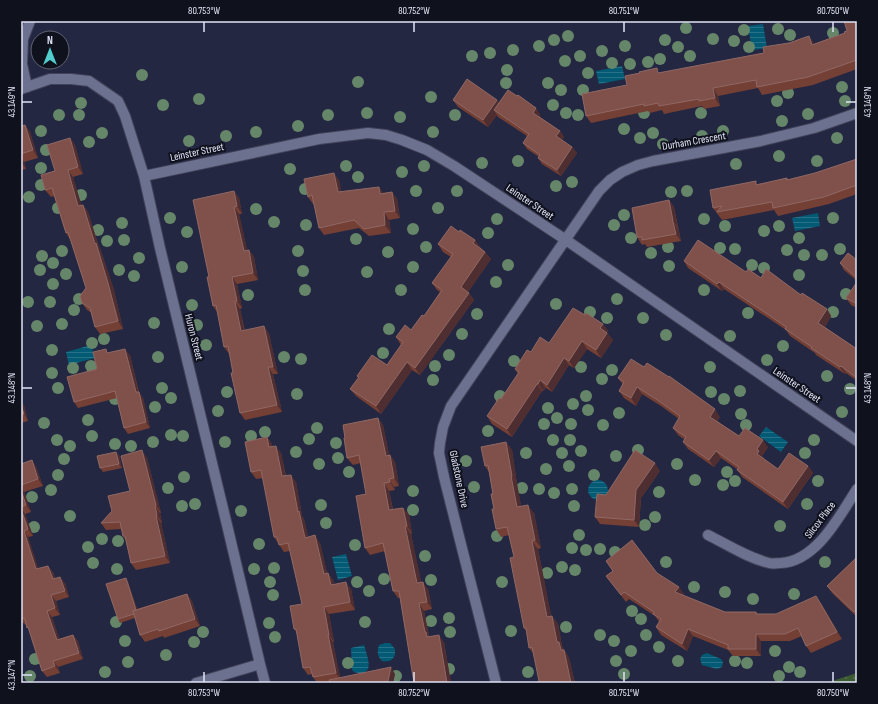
<svg xmlns="http://www.w3.org/2000/svg" width="878" height="704" font-family="'Sofia Sans Condensed',sans-serif">
  <defs>
    <pattern id="grass-dots" width="8" height="8" patternUnits="userSpaceOnUse"><rect width="8" height="8" fill="#3b5a32"/><path d="M2 2h.1M6 6h.1" fill="none" stroke="#577250" stroke-width="1.8" stroke-linecap="round"/></pattern>
    <pattern id="water-rules" width="6" height="5" patternUnits="userSpaceOnUse"><rect width="6" height="5" fill="#025a75"/><path d="M0 2.5h6" fill="none" stroke="#277289"/></pattern>
  </defs>
  <rect width="100%" height="100%" fill="#242741"/>
  <!-- grass -->
  <path fill="url(#grass-dots)" d="M857 673V683H826Z"/>
  <!-- water -->
  <path fill="url(#water-rules)" d="M763 24 767 48 752 50 748 26Z
    M622 66 625 79 599 84 596 71Z
    M818 213 820 226 795 231 792 218Z
    M91 345 95 358 69 365 66 352Z
    M766 427 788 442 781 452 759 436Z
    M588 490a10 10 0 1 1 20 0a10 10 0 1 1-20 0Z
    M346 554 352 576 338 580 332 557Z
    M385 643H390L395 649V655C392 661 389 662 382 661 377 656 377 652 379 645Z
    M364 645C366 653 375 672 361 673 357 673 355 673 352 670L351 648Z
    M707 653 721 659 723 662 722 667 717 669 702 665 700 659 702 655Z"/>
  <g fill="none" stroke-linecap="round" stroke-linejoin="round">
    <!-- service casing -->
    <g stroke="#404258" stroke-width="12">
      <path id="service" d="M27 87 22 64 23 39 30 21"/>
    </g>
    <!-- minor casing -->
    <g stroke="#404258" stroke-width="12">
      <path id="minor" d="M21 89 50 79H71L89 81 118 101 125 116 144 176 160 248 227 525 260 664 265 683
        M144 176 319 139 368 133 386 135 402 140 427 150 454 166 566 240 857 441
        M708 535C728 545 748 558 769 563 773 564 777 563 781 563 817 561 840 515 857 489
        M196 683 260 664
        M496 683 444 477 439 453 440 443 443 427 451 406 599 191 610 180 622 172 638 165 653 161 761 141 814 128 857 113"/>
    </g>
    <!-- service -->
    <use href="#service" stroke="#6c718f" stroke-width="10"/>
    <!-- minor -->
    <use href="#minor" stroke="#6c718f" stroke-width="10"/>
  </g>
  <!-- trees -->
  <g fill="#66866a">
    <circle cx="686" cy="28" r="6"/>
    <circle cx="778" cy="29" r="6"/>
    <circle cx="744" cy="30" r="6"/>
    <circle cx="833" cy="33" r="6"/>
    <circle cx="790" cy="35" r="6"/>
    <circle cx="568" cy="36" r="6"/>
    <circle cx="713" cy="39" r="6"/>
    <circle cx="554" cy="40" r="6"/>
    <circle cx="665" cy="40" r="6"/>
    <circle cx="734" cy="41" r="6"/>
    <circle cx="539" cy="46" r="6"/>
    <circle cx="625" cy="46" r="6"/>
    <circle cx="678" cy="47" r="6"/>
    <circle cx="749" cy="47" r="6"/>
    <circle cx="513" cy="50" r="6"/>
    <circle cx="602" cy="51" r="6"/>
    <circle cx="490" cy="53" r="6"/>
    <circle cx="472" cy="56" r="6"/>
    <circle cx="580" cy="56" r="6"/>
    <circle cx="690" cy="56" r="6"/>
    <circle cx="660" cy="59" r="6"/>
    <circle cx="565" cy="61" r="6"/>
    <circle cx="648" cy="62" r="6"/>
    <circle cx="612" cy="63" r="6"/>
    <circle cx="630" cy="64" r="6"/>
    <circle cx="507" cy="70" r="6"/>
    <circle cx="588" cy="73" r="6"/>
    <circle cx="142" cy="75" r="6"/>
    <circle cx="358" cy="82" r="6"/>
    <circle cx="506" cy="83" r="6"/>
    <circle cx="548" cy="83" r="6"/>
    <circle cx="842" cy="87" r="6"/>
    <circle cx="561" cy="90" r="6"/>
    <circle cx="583" cy="90" r="6"/>
    <circle cx="788" cy="93" r="6"/>
    <circle cx="431" cy="97" r="6"/>
    <circle cx="199" cy="99" r="6"/>
    <circle cx="777" cy="101" r="6"/>
    <circle cx="845" cy="101" r="6"/>
    <circle cx="81" cy="103" r="6"/>
    <circle cx="163" cy="105" r="6"/>
    <circle cx="553" cy="105" r="6"/>
    <circle cx="367" cy="113" r="6"/>
    <circle cx="566" cy="113" r="6"/>
    <circle cx="644" cy="113" r="6"/>
    <circle cx="701" cy="113" r="6"/>
    <circle cx="808" cy="114" r="6"/>
    <circle cx="59" cy="115" r="6"/>
    <circle cx="79" cy="115" r="6"/>
    <circle cx="328" cy="115" r="6"/>
    <circle cx="455" cy="115" r="6"/>
    <circle cx="578" cy="115" r="6"/>
    <circle cx="400" cy="117" r="6"/>
    <circle cx="782" cy="121" r="6"/>
    <circle cx="298" cy="126" r="6"/>
    <circle cx="624" cy="129" r="6"/>
    <circle cx="41" cy="131" r="6"/>
    <circle cx="723" cy="131" r="6"/>
    <circle cx="256" cy="132" r="6"/>
    <circle cx="433" cy="132" r="6"/>
    <circle cx="102" cy="133" r="6"/>
    <circle cx="653" cy="133" r="6"/>
    <circle cx="226" cy="136" r="6"/>
    <circle cx="702" cy="136" r="6"/>
    <circle cx="640" cy="138" r="6"/>
    <circle cx="837" cy="138" r="6"/>
    <circle cx="189" cy="141" r="6"/>
    <circle cx="89" cy="142" r="6"/>
    <circle cx="663" cy="144" r="6"/>
    <circle cx="46" cy="150" r="6"/>
    <circle cx="779" cy="156" r="6"/>
    <circle cx="518" cy="161" r="6"/>
    <circle cx="817" cy="161" r="6"/>
    <circle cx="482" cy="163" r="6"/>
    <circle cx="736" cy="164" r="6"/>
    <circle cx="346" cy="166" r="6"/>
    <circle cx="424" cy="166" r="6"/>
    <circle cx="41" cy="168" r="6"/>
    <circle cx="290" cy="169" r="6"/>
    <circle cx="402" cy="172" r="6"/>
    <circle cx="358" cy="177" r="6"/>
    <circle cx="572" cy="182" r="6"/>
    <circle cx="41" cy="185" r="6"/>
    <circle cx="556" cy="186" r="6"/>
    <circle cx="305" cy="189" r="6"/>
    <circle cx="416" cy="191" r="6"/>
    <circle cx="457" cy="191" r="6"/>
    <circle cx="687" cy="191" r="6"/>
    <circle cx="671" cy="192" r="6"/>
    <circle cx="81" cy="195" r="6"/>
    <circle cx="29" cy="197" r="6"/>
    <circle cx="58" cy="208" r="6"/>
    <circle cx="438" cy="208" r="6"/>
    <circle cx="256" cy="209" r="6"/>
    <circle cx="624" cy="215" r="6"/>
    <circle cx="170" cy="218" r="6"/>
    <circle cx="833" cy="218" r="6"/>
    <circle cx="497" cy="219" r="6"/>
    <circle cx="704" cy="219" r="6"/>
    <circle cx="274" cy="222" r="6"/>
    <circle cx="122" cy="223" r="6"/>
    <circle cx="306" cy="225" r="6"/>
    <circle cx="614" cy="225" r="6"/>
    <circle cx="725" cy="226" r="6"/>
    <circle cx="779" cy="226" r="6"/>
    <circle cx="413" cy="229" r="6"/>
    <circle cx="98" cy="230" r="6"/>
    <circle cx="764" cy="231" r="6"/>
    <circle cx="187" cy="232" r="6"/>
    <circle cx="488" cy="233" r="6"/>
    <circle cx="631" cy="238" r="6"/>
    <circle cx="799" cy="238" r="6"/>
    <circle cx="356" cy="239" r="6"/>
    <circle cx="124" cy="240" r="6"/>
    <circle cx="107" cy="241" r="6"/>
    <circle cx="426" cy="247" r="6"/>
    <circle cx="668" cy="247" r="6"/>
    <circle cx="720" cy="248" r="6"/>
    <circle cx="735" cy="249" r="6"/>
    <circle cx="840" cy="249" r="6"/>
    <circle cx="787" cy="250" r="6"/>
    <circle cx="62" cy="251" r="6"/>
    <circle cx="298" cy="251" r="6"/>
    <circle cx="388" cy="252" r="6"/>
    <circle cx="651" cy="253" r="6"/>
    <circle cx="804" cy="255" r="6"/>
    <circle cx="822" cy="255" r="6"/>
    <circle cx="42" cy="256" r="6"/>
    <circle cx="139" cy="258" r="6"/>
    <circle cx="53" cy="263" r="6"/>
    <circle cx="508" cy="265" r="6"/>
    <circle cx="752" cy="265" r="6"/>
    <circle cx="669" cy="266" r="6"/>
    <circle cx="182" cy="267" r="6"/>
    <circle cx="413" cy="267" r="6"/>
    <circle cx="764" cy="268" r="6"/>
    <circle cx="40" cy="270" r="6"/>
    <circle cx="119" cy="270" r="6"/>
    <circle cx="303" cy="271" r="6"/>
    <circle cx="367" cy="272" r="6"/>
    <circle cx="66" cy="274" r="6"/>
    <circle cx="799" cy="275" r="6"/>
    <circle cx="134" cy="276" r="6"/>
    <circle cx="496" cy="282" r="6"/>
    <circle cx="53" cy="284" r="6"/>
    <circle cx="305" cy="290" r="6"/>
    <circle cx="401" cy="290" r="6"/>
    <circle cx="704" cy="290" r="6"/>
    <circle cx="846" cy="294" r="6"/>
    <circle cx="248" cy="295" r="6"/>
    <circle cx="79" cy="299" r="6"/>
    <circle cx="617" cy="299" r="6"/>
    <circle cx="28" cy="302" r="6"/>
    <circle cx="50" cy="302" r="6"/>
    <circle cx="556" cy="304" r="6"/>
    <circle cx="192" cy="305" r="6"/>
    <circle cx="74" cy="310" r="6"/>
    <circle cx="590" cy="312" r="6"/>
    <circle cx="833" cy="312" r="6"/>
    <circle cx="748" cy="313" r="6"/>
    <circle cx="477" cy="314" r="6"/>
    <circle cx="607" cy="318" r="6"/>
    <circle cx="643" cy="318" r="6"/>
    <circle cx="154" cy="323" r="6"/>
    <circle cx="62" cy="324" r="6"/>
    <circle cx="197" cy="325" r="6"/>
    <circle cx="37" cy="326" r="6"/>
    <circle cx="389" cy="329" r="6"/>
    <circle cx="462" cy="334" r="6"/>
    <circle cx="666" cy="335" r="6"/>
    <circle cx="730" cy="336" r="6"/>
    <circle cx="104" cy="339" r="6"/>
    <circle cx="92" cy="343" r="6"/>
    <circle cx="206" cy="345" r="6"/>
    <circle cx="783" cy="346" r="6"/>
    <circle cx="52" cy="350" r="6"/>
    <circle cx="383" cy="353" r="6"/>
    <circle cx="449" cy="355" r="6"/>
    <circle cx="158" cy="357" r="6"/>
    <circle cx="284" cy="357" r="6"/>
    <circle cx="301" cy="359" r="6"/>
    <circle cx="767" cy="360" r="6"/>
    <circle cx="514" cy="361" r="6"/>
    <circle cx="91" cy="366" r="6"/>
    <circle cx="435" cy="366" r="6"/>
    <circle cx="581" cy="367" r="6"/>
    <circle cx="710" cy="367" r="6"/>
    <circle cx="73" cy="368" r="6"/>
    <circle cx="612" cy="370" r="6"/>
    <circle cx="52" cy="373" r="6"/>
    <circle cx="827" cy="376" r="6"/>
    <circle cx="602" cy="379" r="6"/>
    <circle cx="433" cy="380" r="6"/>
    <circle cx="58" cy="388" r="6"/>
    <circle cx="162" cy="388" r="6"/>
    <circle cx="850" cy="389" r="6"/>
    <circle cx="740" cy="391" r="6"/>
    <circle cx="227" cy="392" r="6"/>
    <circle cx="711" cy="392" r="6"/>
    <circle cx="297" cy="394" r="6"/>
    <circle cx="500" cy="396" r="6"/>
    <circle cx="586" cy="396" r="6"/>
    <circle cx="171" cy="398" r="6"/>
    <circle cx="115" cy="399" r="6"/>
    <circle cx="724" cy="399" r="6"/>
    <circle cx="573" cy="404" r="6"/>
    <circle cx="155" cy="407" r="6"/>
    <circle cx="548" cy="408" r="6"/>
    <circle cx="588" cy="410" r="6"/>
    <circle cx="218" cy="411" r="6"/>
    <circle cx="842" cy="412" r="6"/>
    <circle cx="619" cy="413" r="6"/>
    <circle cx="741" cy="414" r="6"/>
    <circle cx="557" cy="418" r="6"/>
    <circle cx="88" cy="420" r="6"/>
    <circle cx="44" cy="423" r="6"/>
    <circle cx="544" cy="424" r="6"/>
    <circle cx="571" cy="424" r="6"/>
    <circle cx="603" cy="425" r="6"/>
    <circle cx="746" cy="425" r="6"/>
    <circle cx="317" cy="428" r="6"/>
    <circle cx="488" cy="431" r="6"/>
    <circle cx="265" cy="432" r="6"/>
    <circle cx="171" cy="435" r="6"/>
    <circle cx="92" cy="436" r="6"/>
    <circle cx="183" cy="436" r="6"/>
    <circle cx="251" cy="436" r="6"/>
    <circle cx="309" cy="439" r="6"/>
    <circle cx="57" cy="440" r="6"/>
    <circle cx="553" cy="440" r="6"/>
    <circle cx="570" cy="440" r="6"/>
    <circle cx="814" cy="440" r="6"/>
    <circle cx="153" cy="442" r="6"/>
    <circle cx="225" cy="442" r="6"/>
    <circle cx="336" cy="443" r="6"/>
    <circle cx="115" cy="444" r="6"/>
    <circle cx="70" cy="446" r="6"/>
    <circle cx="131" cy="446" r="6"/>
    <circle cx="638" cy="450" r="6"/>
    <circle cx="581" cy="451" r="6"/>
    <circle cx="296" cy="452" r="6"/>
    <circle cx="526" cy="453" r="6"/>
    <circle cx="562" cy="453" r="6"/>
    <circle cx="805" cy="453" r="6"/>
    <circle cx="616" cy="456" r="6"/>
    <circle cx="338" cy="458" r="6"/>
    <circle cx="64" cy="459" r="6"/>
    <circle cx="466" cy="461" r="6"/>
    <circle cx="319" cy="464" r="6"/>
    <circle cx="677" cy="464" r="6"/>
    <circle cx="569" cy="466" r="6"/>
    <circle cx="546" cy="469" r="6"/>
    <circle cx="349" cy="472" r="6"/>
    <circle cx="727" cy="472" r="6"/>
    <circle cx="58" cy="475" r="6"/>
    <circle cx="594" cy="475" r="6"/>
    <circle cx="184" cy="477" r="6"/>
    <circle cx="695" cy="480" r="6"/>
    <circle cx="735" cy="481" r="6"/>
    <circle cx="818" cy="481" r="6"/>
    <circle cx="723" cy="485" r="6"/>
    <circle cx="474" cy="487" r="6"/>
    <circle cx="168" cy="488" r="6"/>
    <circle cx="522" cy="488" r="6"/>
    <circle cx="539" cy="489" r="6"/>
    <circle cx="572" cy="489" r="6"/>
    <circle cx="51" cy="490" r="6"/>
    <circle cx="413" cy="491" r="6"/>
    <circle cx="659" cy="492" r="6"/>
    <circle cx="554" cy="493" r="6"/>
    <circle cx="32" cy="497" r="6"/>
    <circle cx="195" cy="504" r="6"/>
    <circle cx="807" cy="504" r="6"/>
    <circle cx="321" cy="505" r="6"/>
    <circle cx="182" cy="506" r="6"/>
    <circle cx="574" cy="506" r="6"/>
    <circle cx="413" cy="510" r="6"/>
    <circle cx="241" cy="511" r="6"/>
    <circle cx="70" cy="516" r="6"/>
    <circle cx="655" cy="517" r="6"/>
    <circle cx="326" cy="523" r="6"/>
    <circle cx="645" cy="525" r="6"/>
    <circle cx="780" cy="526" r="6"/>
    <circle cx="34" cy="527" r="6"/>
    <circle cx="579" cy="535" r="6"/>
    <circle cx="497" cy="536" r="6"/>
    <circle cx="102" cy="539" r="6"/>
    <circle cx="118" cy="541" r="6"/>
    <circle cx="259" cy="544" r="6"/>
    <circle cx="355" cy="545" r="6"/>
    <circle cx="88" cy="547" r="6"/>
    <circle cx="572" cy="548" r="6"/>
    <circle cx="600" cy="549" r="6"/>
    <circle cx="586" cy="550" r="6"/>
    <circle cx="615" cy="552" r="6"/>
    <circle cx="425" cy="556" r="6"/>
    <circle cx="666" cy="562" r="6"/>
    <circle cx="825" cy="562" r="6"/>
    <circle cx="93" cy="563" r="6"/>
    <circle cx="562" cy="567" r="6"/>
    <circle cx="274" cy="568" r="6"/>
    <circle cx="117" cy="569" r="6"/>
    <circle cx="254" cy="569" r="6"/>
    <circle cx="575" cy="570" r="6"/>
    <circle cx="547" cy="573" r="6"/>
    <circle cx="384" cy="579" r="6"/>
    <circle cx="431" cy="580" r="6"/>
    <circle cx="270" cy="582" r="6"/>
    <circle cx="357" cy="582" r="6"/>
    <circle cx="502" cy="582" r="6"/>
    <circle cx="694" cy="587" r="6"/>
    <circle cx="369" cy="591" r="6"/>
    <circle cx="725" cy="592" r="6"/>
    <circle cx="794" cy="594" r="6"/>
    <circle cx="273" cy="595" r="6"/>
    <circle cx="753" cy="599" r="6"/>
    <circle cx="632" cy="611" r="6"/>
    <circle cx="449" cy="618" r="6"/>
    <circle cx="641" cy="619" r="6"/>
    <circle cx="431" cy="621" r="6"/>
    <circle cx="116" cy="622" r="6"/>
    <circle cx="365" cy="622" r="6"/>
    <circle cx="269" cy="623" r="6"/>
    <circle cx="566" cy="627" r="6"/>
    <circle cx="511" cy="631" r="6"/>
    <circle cx="203" cy="632" r="6"/>
    <circle cx="450" cy="632" r="6"/>
    <circle cx="600" cy="635" r="6"/>
    <circle cx="646" cy="635" r="6"/>
    <circle cx="275" cy="637" r="6"/>
    <circle cx="125" cy="641" r="6"/>
    <circle cx="614" cy="641" r="6"/>
    <circle cx="194" cy="642" r="6"/>
    <circle cx="659" cy="647" r="6"/>
    <circle cx="631" cy="651" r="6"/>
    <circle cx="775" cy="651" r="6"/>
    <circle cx="166" cy="655" r="6"/>
    <circle cx="35" cy="659" r="6"/>
    <circle cx="616" cy="661" r="6"/>
    <circle cx="678" cy="661" r="6"/>
    <circle cx="735" cy="661" r="6"/>
    <circle cx="128" cy="662" r="6"/>
    <circle cx="348" cy="663" r="6"/>
    <circle cx="747" cy="663" r="6"/>
    <circle cx="789" cy="667" r="6"/>
    <circle cx="449" cy="669" r="6"/>
    <circle cx="105" cy="672" r="6"/>
    <circle cx="528" cy="672" r="6"/>
    <circle cx="800" cy="672" r="6"/>
    <circle cx="624" cy="674" r="6"/>
    <circle cx="30" cy="676" r="6"/>
    <circle cx="396" cy="676" r="6"/>
    <circle cx="779" cy="676" r="6"/>
  </g>
  <!-- wall -->
  <path fill="#743f35" d="M857 21V69L813 85 762 95 758 88 718 96 720 106 704 109 702 106 664 114 662 110 650 113 648 111 591 123 586 116 627 85 660 73 814 43V44L845 33Z
    M453 100H497L499 103 540 114 539 116 560 131 564 137 562 140 572 147 577 153 561 176 542 164 538 158 539 157 527 149 523 143 527 136 498 117 497 115 488 127 458 107Z
    M25 125 30 132 38 158 24 162 26 169 21 170V126Z
    M70 138 75 145 83 174 73 177 81 205H83L88 212 99 247 101 251 114 290 123 329 100 334 95 327 92 313 87 310 82 303 86 288 71 241 66 233 54 196 51 197 45 190Z
    M857 159V194L829 204 778 216 774 210 722 220 713 208 758 184 787 178 788 180 815 173Z
    M339 180 341 192 383 193 392 192 397 199 400 218 389 220 391 233 369 236 359 228 324 235 319 228 314 204H313L308 197Z
    M234 191 239 198 242 214H239L247 250H249L254 257 258 280 237 284 242 308 240 309 245 331 264 326 269 334 278 374H273L282 412 245 420 240 413 233 373 230 355 224 347 217 312 213 306 209 277Z
    M669 200 674 207 681 241 647 247 645 244 642 245 637 237Z
    M459 232 475 240 480 247 485 252 491 259 468 292 474 300 420 375 412 370 381 414 356 396 350 389 358 378 357 376 387 365 401 345 396 337 411 330 424 316 440 292 437 290 432 283 451 257 443 252 438 244Z
    M857 260V281L844 270 840 263Z
    M684 261 746 272 761 278 801 295 827 309 831 316 825 327 857 349V381L846 373 845 374 816 355 815 353 790 336 786 330 774 322 724 289 722 291 688 268Z
    M857 282V308L851 305 846 298Z
    M585 315 603 324 608 331 607 333 613 340 601 358 587 349 574 368 569 365 552 392 546 388 543 391H542L512 437 492 424 487 416 501 399 518 374 515 369 531 352 549 343Z
    M108 353 130 355 139 392 143 398 150 428 128 434 124 428 117 398 78 408 74 402Z
    M618 378 720 417 717 421 739 436 768 447 762 456 764 458V459L778 469 808 466 813 473 788 509 742 477 737 469 721 458 714 467 688 449 683 442 685 440 678 435 673 428 679 419 661 406 642 394 636 406 624 398 619 391 623 385Z
    M21 401 24 406 28 421 21 423Z
    M378 418 383 425 389 455H390L395 462 399 486 394 487 395 490 389 491 393 509 403 508 409 515 412 534H411L421 582 428 589 432 609 424 611 429 636 444 642 451 683H414L400 598H398L393 591 385 551 370 555 365 548 366 494 361 463 353 465 347 458Z
    M267 437 272 444V446L281 453 286 476 296 482 302 516 304 519 308 537 320 543 327 573H328L333 580 334 584 351 589 355 610 329 614 334 642H333L340 678 395 674 393 683H330V682L317 683 313 677 312 674 308 675 303 668 297 633 294 629 302 604 290 551 284 552 274 537 263 478 256 479 251 472Z
    M506 442 512 450 517 484 521 507 534 513 541 548 538 549 551 616H552L558 624 562 646 569 658 575 683H537L539 681 534 654 529 648 526 631 524 628 514 557 509 535 501 537 496 529 493 494 489 472 485 466Z
    M119 455 122 468 103 472 100 468Z
    M147 458 161 513H160L162 523H161L170 563 136 570 131 563 126 541 123 536 121 529 106 530 101 523 130 491Z
    M32 460 36 467 43 486 24 492 31 512 25 514 33 536 28 537 38 569 53 572 55 578 65 583 69 597 56 601 60 615 52 617 59 639 73 635 78 641 83 659 58 667 60 673 47 677 42 671 29 630 26 625 23 623 21 620V611L22 610 21 609V464Z
    M660 471 641 498 639 527 600 524 595 517 606 495Z
    M857 557V617L832 593 827 586Z
    M606 561 657 573 684 594 683 595 725 612H756L758 614H776L821 603 842 639 811 653 806 646 802 636 790 641H761V656H733L728 650 693 636 687 651 661 635 656 627 659 622 655 616 629 599 626 602 606 576 613 571Z
    M128 582 137 609 187 594 192 601 200 626 164 638 163 636 145 642 140 635 135 618 120 623 118 619Z"/>
  <!-- shaded-wall -->
  <path fill="#4f2e31" d="M809 36 814 43 817 52 812 45Z
    M713 88 718 96 720 106 715 98Z
    M497 100 502 107 494 110 497 115 488 127 483 120Z
    M536 108 540 114 537 119 533 113Z
    M25 125 30 132 38 158 33 150Z
    M560 131 564 137 560 142 556 136Z
    M70 138 75 145 83 174 78 167Z
    M572 147 577 153 561 176 557 170Z
    M21 158 24 162 26 169 21 162Z
    M68 170 73 177 84 213 78 206Z
    M334 173 339 180 343 200 338 192Z
    M379 187 384 194H380Z
    M234 191 239 198 242 214 237 206Z
    M392 192 397 199 400 218 395 211Z
    M669 200 674 207 678 228 673 221Z
    M83 205 88 212 99 247 101 251 114 290 123 329 118 321Z
    M234 207 239 214 249 258 244 251Z
    M384 212 389 220 391 233 385 225Z
    M673 222 678 229 681 241 676 234Z
    M475 240 480 247 478 250 473 243Z
    M249 250 254 257 258 280 253 273Z
    M485 252 491 259 466 295 461 287Z
    M232 277 237 284 242 308 237 301Z
    M719 282 724 289 722 291 717 284Z
    M469 293 474 300 420 375 415 368Z
    M235 302 240 309 246 339 241 331Z
    M827 309 831 316 823 330 818 323Z
    M603 324 608 331 605 336 600 328Z
    M264 326 269 334 278 374 273 367Z
    M607 333 613 340 601 358 596 350Z
    M582 341 587 349 574 368 569 361Z
    M125 349 130 355 140 399 136 392Z
    M564 358 569 365 552 392 547 385Z
    M407 362 412 370 381 414 376 406Z
    M841 366 846 373 845 374 840 367Z
    M268 367 273 374 282 412 277 405Z
    M540 380 546 388 543 391 538 384Z
    M537 384 542 391 512 437 507 429Z
    M637 387 642 394 636 406 631 398Z
    M139 392 143 398 150 428 146 422Z
    M21 401 24 406 28 421 24 414 21 405Z
    M715 409 720 417 715 424 710 417Z
    M378 418 383 425 391 463 386 456Z
    M267 437 272 444 274 454 269 447Z
    M763 440 768 447 762 456 764 458 762 461 757 454V449Z
    M506 442 512 450 517 484 512 476Z
    M276 446 281 453 287 484 282 476Z
    M142 450 147 458 161 513 156 505Z
    M716 451 721 458 714 467 709 460Z
    M116 452 119 455 122 468 119 464Z
    M390 455 395 462 399 486 394 478Z
    M32 460 36 467 43 486 38 479Z
    M655 463 660 471 641 498 639 527 634 520 636 490Z
    M808 466 813 473 788 509 783 502Z
    M291 475 296 482 302 516 304 519 310 545 305 538 298 512Z
    M511 476 517 484 523 515 517 507Z
    M389 479 394 487 395 490 390 482Z
    M384 483 389 491 394 517 389 510Z
    M21 487 24 492 31 512 26 505 21 490Z
    M528 505 534 513 541 548 535 540Z
    M155 506 160 513 162 523 157 515Z
    M21 508 25 514 33 536 28 529Z
    M403 508 409 515 412 534 407 526Z
    M156 516 161 523 170 563 165 556Z
    M405 526 411 534 423 590 417 583Z
    M24 531 28 537 41 576 36 569Z
    M315 535 320 543 329 581 324 574Z
    M532 541 538 549 553 625 547 617Z
    M48 566 53 572 57 586 53 579Z
    M328 573 333 580 336 592 331 585Z
    M60 577 65 583 69 597 65 591Z
    M126 578 128 582 140 617 137 613Z
    M346 582 351 589 355 610 350 602Z
    M423 582 428 589 432 609 427 602Z
    M679 587 684 594 680 599 675 592Z
    M187 594 192 601 200 626 195 619Z
    M51 595 56 601 60 615 55 608Z
    M816 596 821 603 842 639 837 632Z
    M419 603 424 611 429 636 431 639 427 637 425 632Z
    M324 607 329 614 334 642 329 635Z
    M47 611 52 617 62 646 57 640Z
    M552 616 558 624 562 646 569 658 575 683H571L557 642Z
    M688 629 693 636 687 651 682 644Z
    M756 634 761 641V656L756 649Z
    M73 635 78 641 83 659 79 653Z
    M328 635 333 642 341 680 336 673Z
    M439 635 444 642 451 683H447Z
    M53 661 58 667 60 673 55 666Z
    M391 667 395 674 393 683H389L388 681Z"/>
  <!-- building -->
  <path fill="#80514a" stroke="#8f6865" d="M844 21H857V60L808 77 757 87 756 80 713 88 715 98 699 101V99L659 106 658 103 644 106V104L586 116 582 94 627 85 625 76 640 73 639 72 657 68 658 73 764 53 763 47 789 43 809 36 812 45 845 33 844 32 847 31Z
    M467 79 497 100 483 120 453 100Z
    M508 90 517 96 518 95 536 108 533 113 560 131 556 136 572 147 557 170 538 158 540 155 523 143 529 134 494 110Z
    M25 125 33 150 21 154V126Z
    M70 138 78 167 68 170 78 206 83 205 95 244 96 243 108 283 118 321 95 327 90 308 82 303 80 296 86 288 68 232 66 233 52 188 45 190 41 175 55 171 47 145Z
    M857 159V185L824 197 773 208 772 202 717 212 722 206 713 208 710 190 756 181V185L787 178V180L815 173Z
    M334 173 338 192 379 187 380 194 392 192 395 211 384 212 385 225 364 229 354 220 319 228 312 195 308 197 304 179Z
    M234 191 237 206 234 207 244 251 249 250 253 273 232 277 237 301 235 302 241 331 264 326 273 367H268L277 405 240 413 231 373H233L228 346 224 347 216 305 213 306 207 277H209L193 200Z
    M669 200 673 221H672L673 222 676 234 642 240V237H637L632 208Z
    M451 226 459 232 460 230 475 240 473 243 485 252 461 287 469 293 415 368 407 362 376 406 350 389 359 377 357 376 372 355 387 365 403 342 396 337 405 325 411 330 422 315 424 316 442 290 432 283 453 254 438 244Z
    M698 240 746 272 748 269 761 278 766 269 801 295 802 293 827 309 818 323 857 349V378L841 366 840 367 811 348 812 347 785 329 786 327 769 315 719 282 717 284 684 261Z
    M848 253 857 260V278L840 263Z
    M857 282V304L846 298Z
    M573 308 585 315 586 313 603 324 600 328 607 333 596 350 582 341 569 361 564 358 547 385 540 380 538 384H537L507 429 487 416 499 398 501 399 519 372 515 369 527 350 531 352 540 337 549 343Z
    M106 349 107 353 125 349 136 392H139L146 422 124 428 115 391 74 402 67 377 97 369 93 352Z
    M631 359 644 367 647 363 669 377V376L715 409 710 417 739 436 745 428 763 440 757 449 759 451 757 454 778 469 789 453 808 466 783 502 737 470 739 467 716 451 709 460 683 442 686 437 673 428 680 416 656 399 637 387 631 398 619 391 624 382 618 378Z
    M21 405 24 414 21 415Z
    M378 418 386 456 390 455 394 478 389 479 390 482 384 483 389 510 403 508 407 526H405L417 583 423 582 427 602 419 603 425 632H426L427 637 439 635 447 683H414L399 591H393L383 543 365 548 356 496 366 494 359 455 347 458 344 438H345L343 425Z
    M267 437 269 447 276 446 282 476 291 475 298 512 299 511 305 538 315 535 324 574 328 573 331 585 346 582 350 602 324 607 329 635H328L336 673 313 677 310 667 303 668 296 629H294L290 606 302 604 288 543 279 545 277 537H274L261 470 251 472 245 442Z
    M506 442 512 476H511L517 507 528 505 535 540 532 541 547 617 552 616 557 642H559L561 650H564L571 683H537V682L539 681 532 647 529 648 526 628H524L510 558 514 557 507 527 496 529 492 509H494L491 494H493L488 465 485 466 481 447Z
    M142 450 156 505 155 506 157 515 156 516 165 556 131 563 125 536H123L120 522 101 523 112 511 108 496 130 491 121 456Z
    M635 450 655 463 636 490 634 520 595 517 597 494 606 495Z
    M116 452 119 464 100 468 97 456Z
    M32 460 38 479 21 485V464Z
    M21 490 26 505 21 507Z
    M21 509 28 529 24 531 36 569 48 566 53 579 60 577 65 591 51 595 55 608 47 611 57 640 73 635 79 653 53 661 55 666 42 671 28 627 27 628 25 619 21 618 22 610 21 609Z
    M632 540 657 573 679 587 675 592 725 612H756V614H776L816 596 837 632 806 646 798 628 785 634H756V649H728V645L688 629 682 644 656 627 661 619 653 614 654 612 624 592 621 595 606 576 613 571 606 561Z
    M857 557V609L854 612 827 586Z
    M126 578 136 610 133 611 134 614 118 619 106 584Z
    M187 594 195 619 159 631 158 629 140 635 133 611Z
    M391 667 388 681 379 683H330L329 680Z"/>
  <!-- ticks -->
  <path fill="none" stroke="#e0e4f5" stroke-width="1.5" d="M204 22V32M414 22V32M624 22V32M833 22V32M22 102H32M846 102H856M22 388H32M846 388H856M204 672V682M414 672V682M624 672V682M833 672V682M22 675H32"/>
  <g text-anchor="middle" dominant-baseline="central" stroke-width="4" stroke-linejoin="round" paint-order="stroke">
    <!-- street labels -->
    <g font-size="11" fill="#e0e4f5" stroke="#0f111d">
      <text transform="translate(694 141) rotate(-10)">Durham Crescent</text>
      <text transform="translate(197 152) rotate(-12)">Leinster Street</text>
      <text transform="translate(530 202) rotate(34)">Leinster Street</text>
      <text transform="translate(194 337) rotate(76)">Huron Street</text>
      <text transform="translate(797 385) rotate(34)">Leinster Street</text>
      <text transform="translate(459 479) rotate(78)">Gladstone Drive</text>
      <text transform="translate(820 520) rotate(-53)">Silcox Place</text>
    </g>
  </g>
  <!-- border -->
  <rect width="878" height="704" fill="none" stroke="#0f111d" stroke-width="44"/>
  <!-- north arrow -->
  <g transform="translate(50 50)"><circle r="19" fill="#0f111d" stroke="#636573"/>
  <path d="M0-3L7 15L0 10L-7 15Z" fill="#52cdce"/>
  <text y="-6" font-size="11" font-weight="bold" text-anchor="middle" fill="#e0e4f5">N</text>
  </g>
  <rect x="22" y="22" width="834" height="660" fill="none" stroke="#e0e4f5" stroke-width="1.5"/>
  <g font-size="10" text-anchor="middle" fill="#e0e4f5">
    <text x="204" y="14">80.753°W</text>
    <text x="414" y="14">80.752°W</text>
    <text x="624" y="14">80.751°W</text>
    <text x="833" y="14">80.750°W</text>
    <text transform="translate(11 102) rotate(-90)" y="4">43.149°N</text>
    <text transform="translate(867 102) rotate(-90)" y="4">43.149°N</text>
    <text transform="translate(11 388) rotate(-90)" y="4">43.148°N</text>
    <text transform="translate(867 388) rotate(-90)" y="4">43.148°N</text>
    <text transform="translate(11 675) rotate(-90)" y="4">43.147°N</text>
    <text x="204" y="696">80.753°W</text>
    <text x="414" y="696">80.752°W</text>
    <text x="624" y="696">80.751°W</text>
    <text x="833" y="696">80.750°W</text>
  </g>
</svg>
